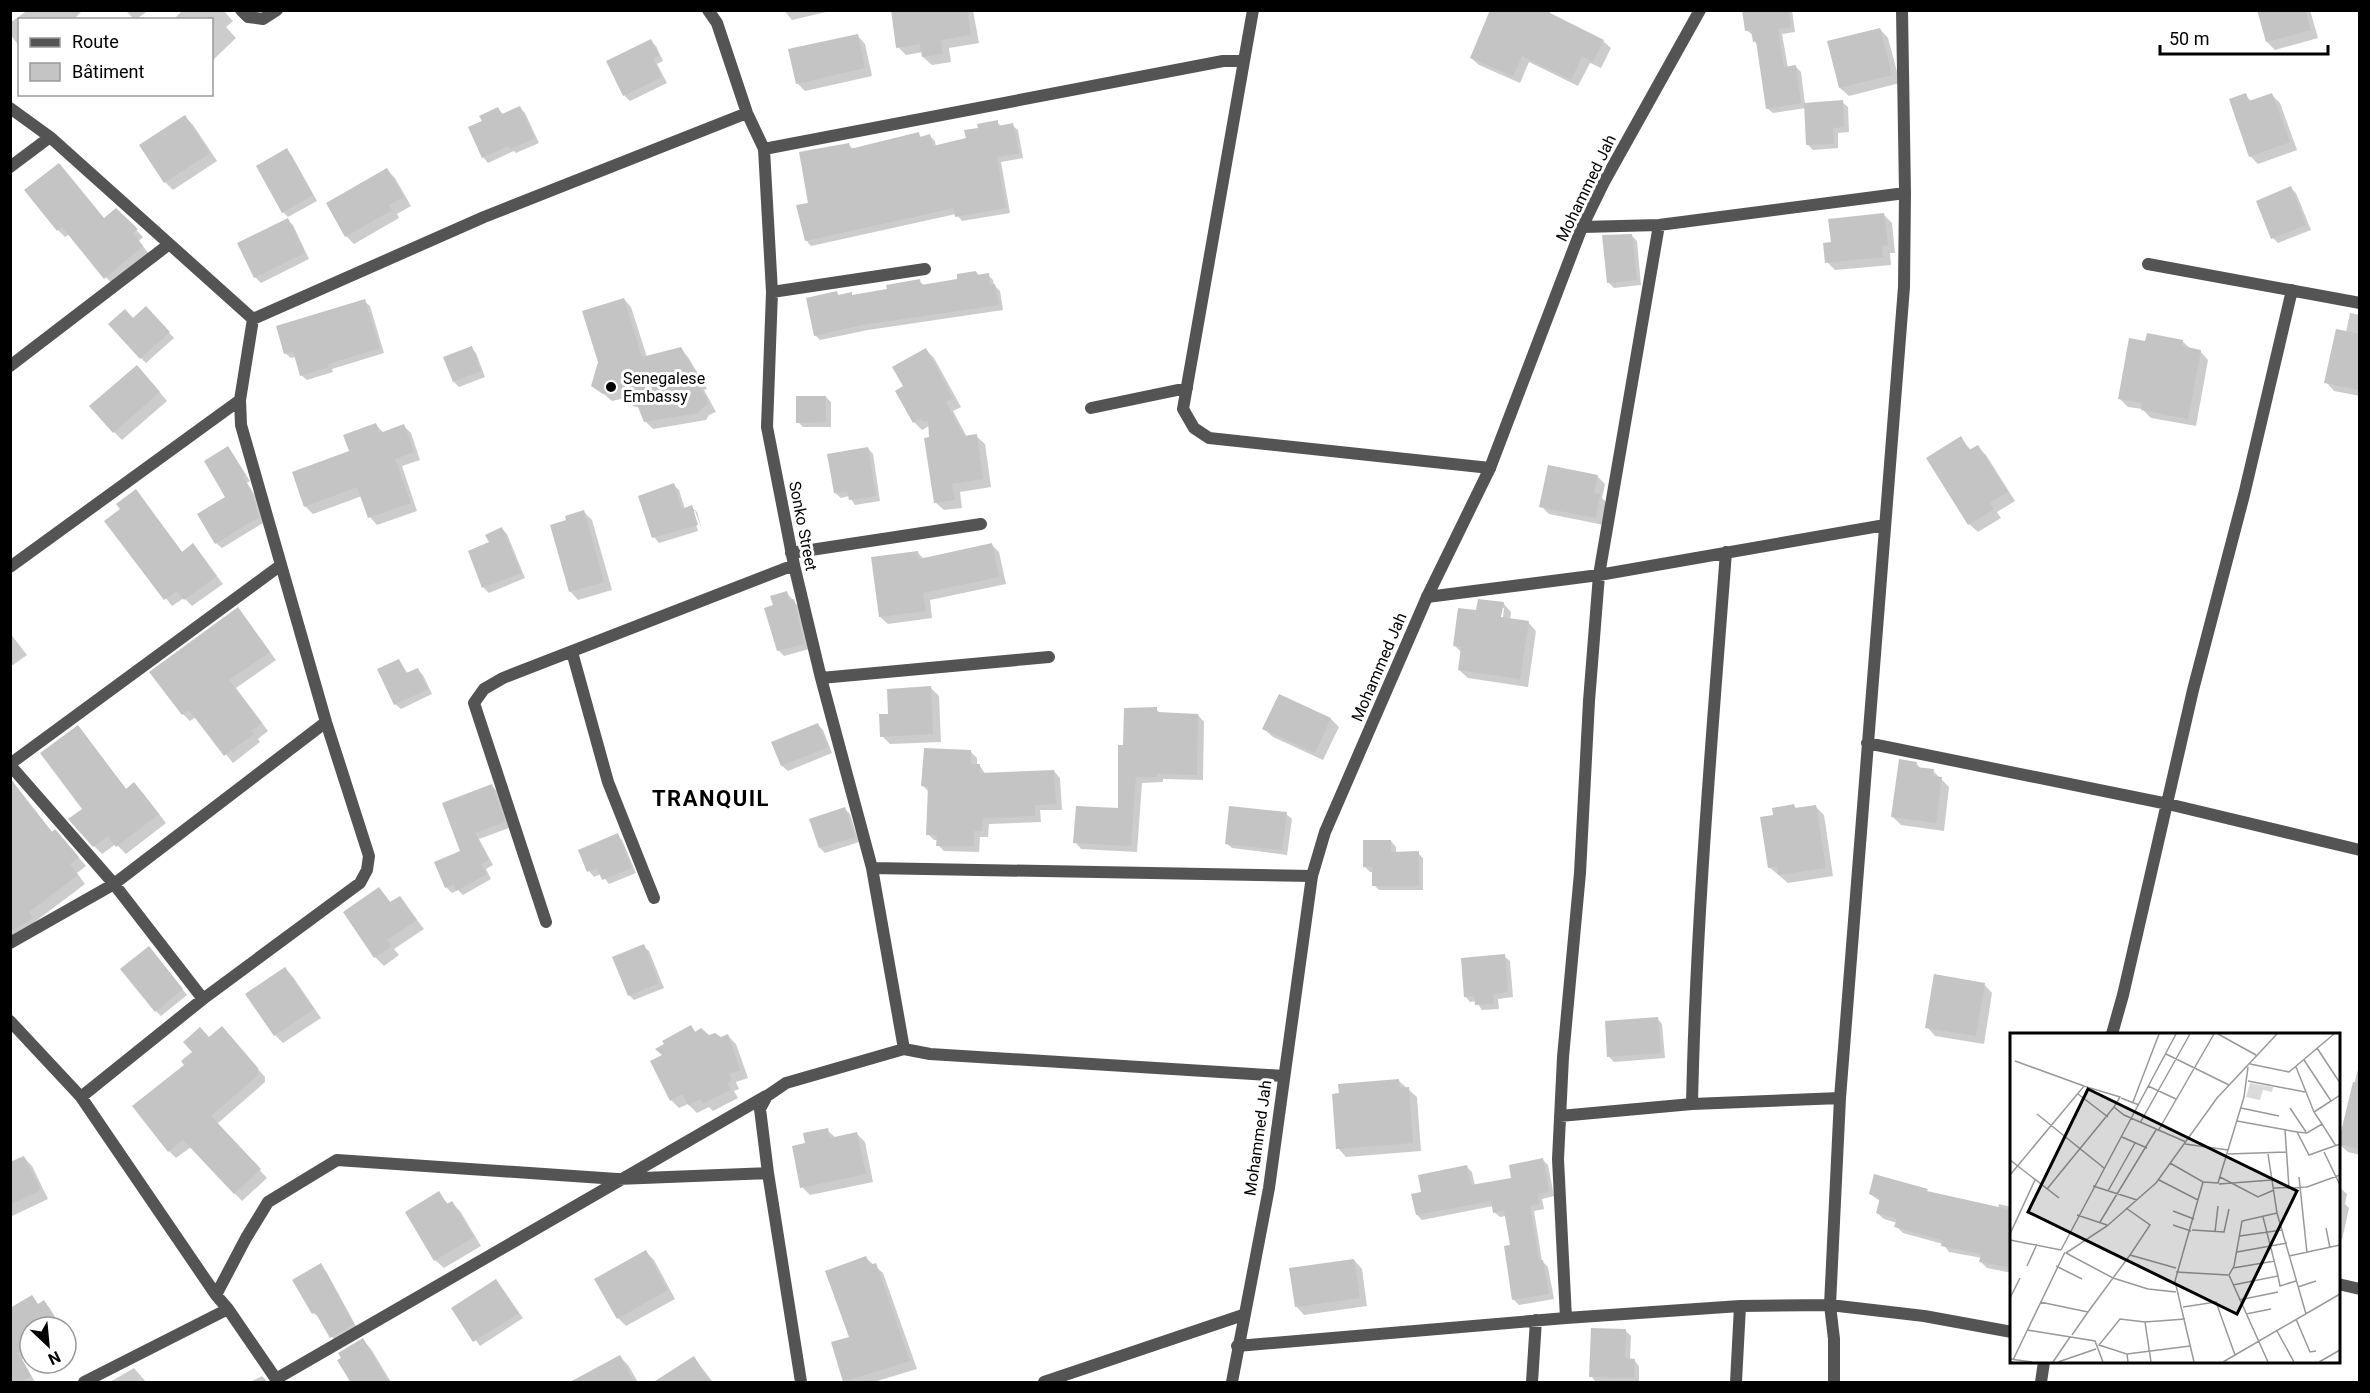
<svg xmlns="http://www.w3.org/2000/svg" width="2370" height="1393" font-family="Roboto,sans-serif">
  <rect width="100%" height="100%" fill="#fff"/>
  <!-- shadow -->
  <path fill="#0003" fill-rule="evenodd" d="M28 10H83L73 20H20V47L10 34V23Z
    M125 10H149L135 20Z
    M183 10H223L233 21 226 27 236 38 212 61V20H173Z
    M784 10H835L792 20Z
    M892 10H973L979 43 949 48 951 62 932 65 923 57V52L906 55 898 47Z
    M1486 10H1551L1549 15 1603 41 1611 48 1601 68 1590 63 1578 86 1529 62 1520 83 1479 65 1471 58 1491 14Z
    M1743 10H1792L1795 32 1782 34 1788 68 1795 66 1801 72 1805 104 1842 102 1848 107 1849 132 1838 133V148L1813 150 1808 145 1806 108 1773 113 1767 108 1758 45 1754 41 1753 35 1746 30Z
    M2258 10H2310L2318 38 2275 50 2267 42Z
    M1880 29 1888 38 1900 83 1849 96 1840 88Z
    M857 35 865 44 872 76 805 91 797 83Z
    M651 41 656 46 663 61 657 64 667 83 630 101 625 96 608 61Z
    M2245 95 2252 102 2272 95 2280 103 2297 150 2258 164 2250 156Z
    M520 108 525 113 539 143 516 153 514 151 488 163 483 157 484 122 498 109 504 115Z
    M185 117 193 125 217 161 173 190 165 182Z
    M997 122 1002 127 1012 125 1018 130 1023 158 1001 162 1010 213 962 221 956 214 811 246 806 240 810 204 849 145 853 149 918 134 922 138 930 136 935 141 936 147 967 139 980 129Z
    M287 150 292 156 317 201 288 217 283 212Z
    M387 170 395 178 411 206 397 214 399 218 354 244 346 236Z
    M2291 188 2296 193 2311 230 2278 243 2273 238Z
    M27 191 104 220 116 210 143 237 139 241 149 254 112 284 69 234 65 237 58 230Z
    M1884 215 1892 223 1895 253H1890L1891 265 1835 270 1827 262 1832 243Z
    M287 220 293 225 309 259 261 283 255 277Z
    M1631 235 1637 241 1641 285 1614 288 1609 283Z
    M976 272 980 276 988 275 993 280 994 285 1000 291 1003 310 868 330 820 340 815 335 837 293 840 296 851 294 853 296 888 290 919 281 925 286 959 280Z
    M624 299 631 307 647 357 680 349 688 357 707 389 704 390 716 412 709 415 706 420 653 429 645 421 642 412 630 397 612 401 593 385Z
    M364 301 370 306 384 353 332 369 333 372 307 380 301 375 296 357 291 358 285 353Z
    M146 308 174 338 146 363 141 358 133 319Z
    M2350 313 2360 315V396L2334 391 2326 382 2346 332Z
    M2182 341 2191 349 2200 351 2208 360 2196 426 2151 418 2142 409 2128 407 2119 398 2147 343Z
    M471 348 476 353 485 377 459 387 454 382Z
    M926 350 934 358 961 407 953 411 967 437 976 436 985 444 991 487 960 492 962 508 944 510 935 502 929 426 922 430 914 422 905 387Z
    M145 375 167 401 122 440 114 432Z
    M826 397 831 402V427H803L798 422Z
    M376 425 384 433 404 426 411 433 420 460 402 466 417 511 377 525 370 517 362 496 313 514 305 506Z
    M1960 438 1971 450 1978 447 1986 455 2015 501 1997 512 2001 518 1978 532 1969 524Z
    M228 448 250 481 247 483 256 497 263 523 222 548 216 543 227 497Z
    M868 448 873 454 880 501 855 505 849 496 841 498 835 493Z
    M1597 476 1605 484 1602 498 1608 504 1604 525 1549 514 1541 506Z
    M674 485 679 490 685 509 691 507 697 512 702 530 695 511H692L698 531 659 543 654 537Z
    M136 491 183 553 193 545 223 584 192 606 184 598 172 606 106 521 122 510Z
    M584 512 592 520 612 590 578 600 570 591 568 521Z
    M502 529 507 534 525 578 489 593 484 588 469 552 491 543Z
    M992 545 999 552 1006 584 930 600 932 618 888 624 880 617 917 552 924 559Z
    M786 592 798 606 809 649 784 656 779 651 766 609 775 606Z
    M1503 603 1511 612 1510 620 1528 622 1536 631 1528 687 1468 678 1459 670 1462 653 1454 645 1477 612ZM1501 608H1504L1502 625H1499Z
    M238 609 276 660 236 688 268 731 258 739 260 742 233 763 196 717 190 721 183 714Z
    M10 633 27 655 10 667Z
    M399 660 408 674 418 670 423 675 432 694 401 709 395 704Z
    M931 688 939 696 941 742 890 744 882 736 890 715Z
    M1280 696 1331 719 1339 727 1323 760 1273 737 1264 729Z
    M1156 709 1161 714 1198 715 1204 722 1203 780 1163 779V782L1142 783 1137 852 1081 849 1075 842 1120 810Z
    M818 725 823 730 832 753 788 771 782 766 773 743Z
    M78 727 127 790 142 792 166 823 126 854 116 844 102 854 94 846 84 809Z
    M971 752 977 758V766H980L986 775 1054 771 1060 778 1062 810H1040L1041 822 989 824 988 837H980L979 852 944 851 938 845V840H934L928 834 929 792 923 786Z
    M1916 763 1922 770 1933 771 1949 787 1944 831 1901 825 1893 817Z
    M10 780 53 833 63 839 86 866 77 873 85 884 36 921 10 947Z
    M492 786 497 791 509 828 479 839 493 865 486 869 491 879 463 895 458 890 452 893 446 887Z
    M1794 806 1797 809 1815 806 1824 815 1833 876 1788 883 1769 867 1775 816Z
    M845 809 850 814 859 842 825 853 820 848Z
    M1286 814 1292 819 1287 855 1232 848 1226 843Z
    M617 835 622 840 636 873 609 884 601 874 594 877 589 871Z
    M1391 841 1396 847V853H1418L1423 858V890H1379L1374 885V872H1370L1364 866Z
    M379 889 391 903 400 898 424 929 394 949 399 955 384 966 375 957 345 912Z
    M643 946 649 951 664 988 634 1000 629 995Z
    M154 953 187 995 161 1016 156 1011Z
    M1504 956 1510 961 1513 997 1498 999 1499 1009 1482 1010 1476 1001 1470 1002 1465 996Z
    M285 969 293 977 321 1018 283 1043 275 1035Z
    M1984 984 1992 993 1984 1044 1935 1036 1927 1027Z
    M1657 1018 1662 1024 1665 1058 1614 1062 1609 1057Z
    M691 1027 696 1033 709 1036 720 1039 728 1036 736 1044 748 1078 736 1082 739 1089 734 1091 738 1098 713 1111 709 1107 697 1113 688 1104 679 1108 671 1100 664 1056Z
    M229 1036 265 1077V1082L217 1124 267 1178 242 1201 191 1147 176 1158 169 1151 187 1065 194 1052 210 1039Z
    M2358 1069 2360 1070V1155L2348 1152 2339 1144Z
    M1399 1081 1417 1097 1421 1151 1346 1157 1338 1148Z
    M827 1130 836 1138 857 1134 865 1142 873 1182 810 1195 802 1187 807 1144Z
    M24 1158 32 1166 48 1199 10 1217V1164Z
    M1543 1160 1548 1165 1554 1196 1542 1199 1544 1209 1534 1211 1542 1261 1548 1267 1554 1299 1519 1305 1514 1300 1511 1246 1506 1216 1500 1217 1494 1212 1493 1206 1422 1220 1417 1215 1423 1193 1467 1167 1472 1172 1475 1186 1513 1179Z
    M2338 1186 2347 1194 2345 1204 2349 1208 2342 1240 2338 1239Z
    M1927 1191 1930 1194 1998 1208 1999 1204 2012 1207V1273L1987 1268 1981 1262 1982 1258 1949 1252 1943 1244 1903 1233 1896 1226 1897 1223 1884 1219 1877 1213 1881 1202 1870 1194Z
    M438 1193 449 1205 452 1203 460 1211 481 1246 444 1268 435 1260Z
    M646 1252 654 1260 675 1299 626 1326 618 1318Z
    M866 1258 883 1273 917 1369 874 1382H846L844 1381 851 1338Z
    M1354 1260 1362 1269 1367 1306 1304 1315 1296 1306Z
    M320 1265 326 1271 358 1330 336 1343 319 1317 313 1313Z
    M496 1281 523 1318 480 1346 453 1308Z
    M32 1297 39 1305 44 1302 49 1307 61 1327H30V1354L22 1359 35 1382H10Z
    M1626 1331 1631 1336 1630 1360H1634L1639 1366V1382H1596L1591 1376Z
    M363 1340 371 1349 391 1382H351Z
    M620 1357 628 1365 638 1382H591Z
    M694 1358 713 1382H655Z
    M134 1368 146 1382H110Z
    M262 1376 268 1382H250Z"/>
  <!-- building -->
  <path fill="#c4c4c4" d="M891 10H967L971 35 941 40 943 54 922 57 920 44 896 48Z
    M1490 10H1544L1604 40 1593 62 1582 56 1571 80 1522 56 1513 76 1470 58Z
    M1742 10H1788L1791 27 1778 29 1784 67 1796 65 1801 103 1766 109 1756 41 1753 42 1751 30 1745 31Z
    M2257 10H2305L2311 30 2266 42Z
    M1880 28 1892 75 1839 88 1827 41Z
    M858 34 865 68 796 84 788 49Z
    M651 39 659 55 653 58 662 77 623 96 606 61Z
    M2246 93 2249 101 2272 93 2290 142 2249 157 2229 99Z
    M1843 100 1844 127 1833 128 1834 144 1806 145 1804 103Z
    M520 106 535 138 510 149 508 146 482 158 468 127 482 121 479 116 498 107 502 114Z
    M185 115 210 153 164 183 139 145Z
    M998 120V126L1013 123 1019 153 997 157 1006 208 955 217 954 208 805 241 796 205 808 203 799 152 849 143 850 149 919 132 920 137 930 134 933 146 966 138 964 130 978 128 977 124Z
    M287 148 313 195 282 213 256 166Z
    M59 163 104 218 116 208 138 229 133 233 143 246 104 279 62 227 57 231 24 190Z
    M387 168 404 197 389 205 392 210 345 237 326 203Z
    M2291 186 2306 225 2271 239 2256 201Z
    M1884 213 1888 245 1882 246 1883 257 1825 263 1823 243 1831 242 1828 219Z
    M288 218 305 253 254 278 237 243Z
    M1632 234 1637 280 1607 283 1602 235Z
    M976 271 977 275 989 273 990 285 995 284 999 305 862 325 814 336 806 298 837 291 838 295 852 292V295L887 289 886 285 920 279 921 285 957 279V274Z
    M624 298 642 357 681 347 701 382 698 383 709 404 702 408 698 413 644 422 638 407 633 406 625 389 603 394 591 386 598 362 582 311Z
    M365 299 380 348 328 364 329 367 300 376 293 351 284 354 276 326Z
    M146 306 170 332 140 359 108 324 125 309 133 318Z
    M2336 329 2360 334V390L2324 383Z
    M2147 333 2183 340 2182 346 2201 350 2188 419 2141 410 2142 403 2118 399 2129 338 2145 341Z
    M472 346 481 371 453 382 443 357Z
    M926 348 953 398 946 402 964 436 977 434 983 479 952 484 955 500 934 503 924 438 929 437 928 421H922L921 418 913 423 895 391 903 386 892 367Z
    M137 365 160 392 113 433 89 406Z
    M796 396H826V422L796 423Z
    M376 423 380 433 404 424 414 452 395 459 411 503 368 518 357 487 304 507 292 472 349 451 343 435Z
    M1961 436 1969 450 1978 445 2008 492 1990 503 1994 509 1968 525 1926 458Z
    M228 446 246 475 243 477 251 490 259 517 215 544 197 514 225 497 204 461Z
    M868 447 876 496 849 500 847 491 834 493 827 454Z
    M1548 465 1598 475 1594 493 1600 494 1596 518 1539 507Z
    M674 483 682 509 692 505 698 525 652 538 638 496Z
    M136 489 182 552 193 543 217 576 184 600 177 591 164 600 104 521 120 509 116 504Z
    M584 510 604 582 569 592 550 525 566 520 565 516Z
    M502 527 521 573 482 588 468 551 489 542 485 535Z
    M992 543 999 577 923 593 926 611 879 617 871 557 918 551 919 559Z
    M787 591 789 600 794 599 804 644 777 651 764 608 773 605 770 596Z
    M1478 599 1504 602 1501 617 1529 621 1520 679 1458 670 1461 647 1453 646 1458 608 1476 610Z
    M238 607 270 652 229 680 262 723 251 731 254 734 224 756 189 710 182 715 149 672Z
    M399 659 406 673 418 668 428 689 394 705 377 669Z
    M931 686 933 734 880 737 879 714H888L887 689Z
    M1279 694 1331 718 1315 753 1262 729Z
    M1157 707V712L1198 714 1197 775 1157 774V777H1136L1131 846 1073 843 1076 806 1118 808V745H1123L1124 708Z
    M818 723 828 747 781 766 771 742Z
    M78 725 126 789 134 782 159 814 116 847 108 836 93 847 68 819 82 809 40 753Z
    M924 748 971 750V764H980V773L1054 770 1056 804 1035 805V816L983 818 982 831H974V846H936L937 835H926L928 787 921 786Z
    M1899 759 1917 762 1916 767 1934 769 1933 776 1942 777 1936 823 1891 817Z
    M10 778 52 832 55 829 79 857 70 864 78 875 29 912 33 918 10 933Z
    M492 784 505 822 475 833 489 860 481 864 487 874 456 891 454 884 445 888 434 862 460 851 442 803Z
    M1794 804 1795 808 1816 805 1826 868 1778 875 1777 866 1768 868 1760 817 1773 815 1772 808Z
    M1229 806 1287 812 1282 850 1225 844Z
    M845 807 855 837 819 848 809 819Z
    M618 833 632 868 602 880 597 868 587 872 578 850Z
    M1363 840H1391V852L1419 851V886H1372V867H1363Z
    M379 887 390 902 400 896 417 920 387 940 392 946 374 958 343 912Z
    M644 944 659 983 628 996 612 957Z
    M149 946 183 989 155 1012 120 969Z
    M1505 954 1508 992 1493 994 1494 1004 1475 1005 1474 996 1464 997 1461 958Z
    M285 967 314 1009 274 1036 245 994Z
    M1934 974 1985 983 1976 1036 1925 1028Z
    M1658 1017 1661 1053 1607 1057 1605 1021Z
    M691 1025 695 1032 701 1028 709 1035 715 1033 721 1037 728 1034 740 1070 729 1074 732 1080 727 1083 731 1090 703 1103 701 1099 688 1105 682 1094 670 1101 650 1061 662 1055 655 1049 664 1044 662 1041Z
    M222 1026 258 1068V1075L211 1116 261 1169 234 1194 183 1140 168 1152 132 1106 184 1065 181 1061 192 1052 183 1042 200 1027 209 1037Z
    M1399 1079 1400 1088 1409 1087 1413 1143 1336 1149 1332 1094 1339 1093 1338 1084Z
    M2353 1082 2360 1083V1149L2338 1144Z
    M828 1128 830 1138 857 1132 866 1174 800 1188 792 1146 805 1143 803 1133Z
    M24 1156 41 1190 10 1205V1162Z
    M1543 1158 1549 1191 1538 1194 1539 1204 1530 1206 1539 1261 1543 1260 1549 1294 1512 1300 1504 1246 1510 1245 1504 1211 1493 1213 1491 1201 1416 1215 1411 1194 1421 1192 1418 1175 1467 1165 1471 1185 1511 1178 1509 1165Z
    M1874 1174 1928 1189 1927 1191 2012 1210V1268L1979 1262 1981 1254 1941 1246 1942 1240 1894 1227 1897 1219 1876 1213 1880 1198 1869 1194Z
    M439 1191 447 1204 452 1201 474 1237 434 1261 405 1212Z
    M646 1250 668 1290 617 1319 594 1279Z
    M866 1256 870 1265 876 1263 910 1361 843 1382 831 1342 849 1337 825 1271Z
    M1354 1259 1360 1298 1295 1307 1289 1268Z
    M321 1263 354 1324 330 1338 315 1312 312 1314 292 1280Z
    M496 1279 519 1313 473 1342 451 1308Z
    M32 1295 38 1304 44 1300 61 1327H30V1345L18 1353 31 1376 19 1383H10V1308Z
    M1591 1328 1626 1329 1625 1358 1635 1359 1634 1378 1589 1377Z
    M363 1338 389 1383H351L337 1360 341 1358 338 1353Z
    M620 1355 635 1383H568Z
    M694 1356 711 1383H652Z"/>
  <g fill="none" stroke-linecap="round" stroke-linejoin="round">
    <!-- minor -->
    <path stroke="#545454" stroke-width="12" d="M241 10 248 17 263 19 277 10
      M708 10 717 23 747 113 764 149 772 292 767 427 794 565 821 678 872 868 904 1049
      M1244 61 1253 10
      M10 108 50 137 253 319 240 400 241 425 326 722 369 856 367 870 360 883 203 999 81 1097
      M764 149 1223 61H1244L1183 409 1194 428 1209 438 1490 468
      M10 167 50 137
      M1582 227 1659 225 1905 193
      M2148 264 2360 303
      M772 292 925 269
      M253 319 484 217 747 113
      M10 366 168 245
      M1091 408 1187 388
      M791 553 981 524
      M10 567 240 400
      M1427 597 1599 575 1885 525
      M572 652 608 782 654 898
      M821 678 1049 657
      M1867 743 2168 804 2360 850
      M10 764 281 565
      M10 765 114 884 203 999
      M872 868 1312 876
      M546 922 474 703 484 689 503 678 794 565
      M10 943 114 884 326 722
      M10 1021 81 1097 216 1295 228 1309 278 1382
      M2112 1034 2123 995 2193 690 2244 495 2292 290
      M1692 1104C1696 920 1712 736 1726 552
      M1560 1116 1692 1104 1840 1098
      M2338 1284 2360 1289
      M216 1295 246 1238 268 1202 337 1160 617 1179 768 1173
      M1566 1318 1558 1159 1563 1057 1580 873 1589 701 1599 575 1659 225
      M1237 1346 1566 1318 1740 1306 1830 1305 1924 1316 2012 1332
      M276 1379 766 1096
      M84 1382 228 1309
      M801 1382 768 1173 760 1109 767 1096 786 1083 904 1049 930 1054 1284 1076
      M1044 1382 1243 1315
      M1532 1382 1536 1320
      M1736 1382 1740 1306
      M1834 1382V1339L1830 1305 1840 1098 1904 287 1905 193 1902 10
      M2041 1382 2044 1362"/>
    <!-- tertiary -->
    <path stroke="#545454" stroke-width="12" d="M1232 1382 1269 1188 1312 876 1325 832 1427 597 1490 468 1582 227 1604 182 1700 10"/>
  </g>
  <!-- markers -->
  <circle fill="#000" stroke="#fff" stroke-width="2" cx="611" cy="387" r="6"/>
  <g text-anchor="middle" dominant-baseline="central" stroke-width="6" stroke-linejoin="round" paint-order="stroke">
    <!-- street labels -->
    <g font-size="16" fill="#000" stroke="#fff">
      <text transform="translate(1586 188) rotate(-64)">Mohammed Jah</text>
      <text transform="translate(803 526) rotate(79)">Sonko Street</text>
      <text transform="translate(1379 667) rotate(-67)">Mohammed Jah</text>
      <text transform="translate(1258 1138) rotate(-82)">Mohammed Jah</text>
    </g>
    <!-- poi labels -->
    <g font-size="16" fill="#000" stroke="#fff" text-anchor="start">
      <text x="623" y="378">Senegalese<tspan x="623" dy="18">Embassy</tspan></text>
    </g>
    <!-- district labels -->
    <g font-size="22" font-weight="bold" letter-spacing="1.5" fill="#000" stroke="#fff">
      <text x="711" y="798">TRANQUIL</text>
    </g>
  </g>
  <!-- overview -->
  <g transform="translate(2010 1033)">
    <rect width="330" height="330" fill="#fff"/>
    <path d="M240 50 263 54 262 59 253 57 250 67 236 64Z" fill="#dbdbdb"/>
    <path fill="none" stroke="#999" stroke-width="1.5" d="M208 1 246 22M307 15 330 50M156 21 219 52M294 27 321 68 330 62M5 28 74 53M240 31 279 39 324 1M286 34 304 79M238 48 295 59M138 53 166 66M68 61 98 84M111 65 129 72M123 69 149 1M231 75 269 83M280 75 296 99M27 81 94 135M227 88 287 99 299 122 330 111M130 90 180 1M312 91 304 79 321 68M275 97 279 155M148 98 204 1M287 99 297 100 312 91 326 113M112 104 137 115M175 111 218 117M314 119 330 152M218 121 276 119M258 121 267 180 296 281M0 127 49 165M160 130 193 149 208 150 234 64 238 34M0 142 74 53 110 64 104 74 114 82 176 109M210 144 248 164 264 157M289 144 297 220M149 147 188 167M209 151 262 147M83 153 127 167M264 155 297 154 330 142M37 156 104 74M98 158 125 110M116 175 140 192 120 222 166 235M163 178 184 186M67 182 97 192M90 189 146 97M163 192 181 198M316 195 320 215M182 197 214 199 219 176M205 199 208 173M0 201 25 147M230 203 272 197M0 207 51 217M51 217 166 1M227 219 277 210M56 220 97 193 146 150 207 65 267 1M56 220 103 245 138 256 166 259M279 223 330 212M17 233 27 211M46 233 72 246M223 235 265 228M166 239 218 242M268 243 270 253 286 248M223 252 268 243 253 184M288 254 306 248M0 265 10 245M229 267 268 259M30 269 78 279 62 302M173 274 206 269 225 322M78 279 120 222M236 281 261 276M286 286 300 319 306 318M135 289 141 329M17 297 85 308 93 329M267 298 284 329M117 321 180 313M0 326 22 329M2 329 55 219M43 329 60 304M48 329 86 316M118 329 117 321 89 312 110 286 135 289 175 286M184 329 165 248 193 149M213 329 330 261M258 329 219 242 224 233 232 188 267 180M309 329 330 317"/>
    <path fill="#000" fill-opacity="0.15" stroke="#000" stroke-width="3" d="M78 56 287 158 227 281 18 179Z"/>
    <rect width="330" height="330" fill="none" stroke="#000" stroke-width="3"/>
  </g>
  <!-- border -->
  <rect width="2370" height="1393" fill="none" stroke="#000000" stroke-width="24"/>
  <!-- legend -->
  <rect x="18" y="18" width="195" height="78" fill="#ffffff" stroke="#999999" stroke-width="1.5"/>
  <rect x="30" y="38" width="30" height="9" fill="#545454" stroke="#999999" stroke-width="1.5"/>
  <text x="72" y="48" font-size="18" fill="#000000">Route</text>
  <rect x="30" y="63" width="30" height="18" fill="#c4c4c4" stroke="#999999" stroke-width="1.5"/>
  <text x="72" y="78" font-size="18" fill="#000000">Bâtiment</text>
  <!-- north arrow -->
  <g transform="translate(48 1345) rotate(154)"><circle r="28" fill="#ffffff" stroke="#999999" stroke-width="1.5"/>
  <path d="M0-4.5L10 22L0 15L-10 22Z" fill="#000000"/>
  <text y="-9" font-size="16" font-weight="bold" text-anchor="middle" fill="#000000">N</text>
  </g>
  <!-- scale -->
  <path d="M2160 45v9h168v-9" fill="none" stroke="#000000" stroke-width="3"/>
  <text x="2169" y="45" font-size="18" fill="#000000" stroke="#ffffff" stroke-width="4.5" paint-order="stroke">50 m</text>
</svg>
